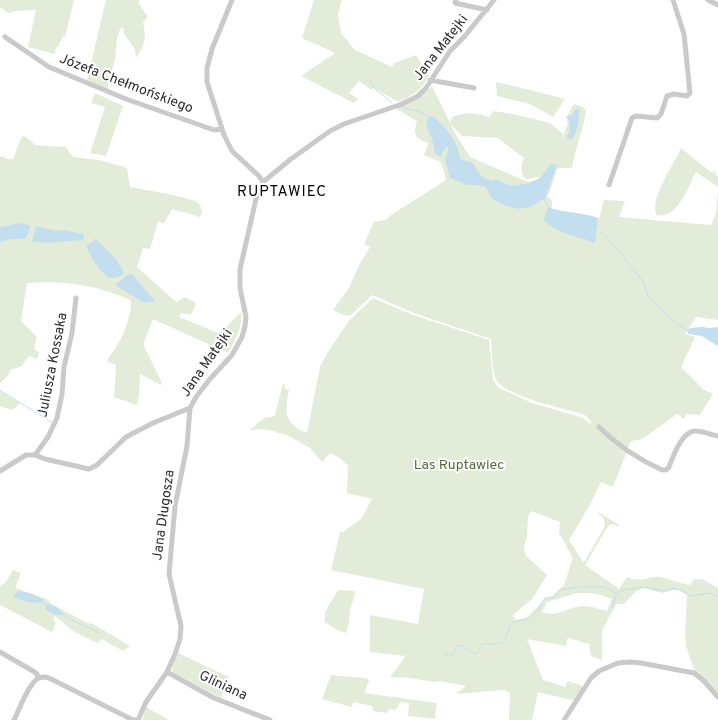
<svg xmlns="http://www.w3.org/2000/svg" width="718" height="720" font-family="Overpass,sans-serif">
  <rect width="100%" height="100%" fill="#fff"/>
  <!-- green -->
  <path fill="#e3ecd9" fill-rule="evenodd" d="M0 0H74L65 37 63 36 58 47H56L55 54 28 47 36 10 15 11 8 13 0 7Z
    M106 0H139V4L148 17 143 22C146 40 146 42 136 58L135 49 124 34 123 27 120 29 117 38 115 61 109 78 108 89 87 80Z
    M314 0H342L338 14 341 33 355 50 392 67 394 63 416 55 429 76C421 90 413 96 398 102L374 88 371 90 359 81 349 93 358 99 354 103 301 76 335 53 302 38Z
    M496 82 510 85 565 99 553 117 530 104 497 96Z
    M432 86 450 123 452 117C468 112 474 112 489 117L494 111 522 116 550 123 563 134 562 140 568 123 567 121 569 112 574 104 583 107 586 111C583 131 575 149 572 168H561L557 169 549 194H548L547 196 552 200V209L594 220 599 219 604 200 625 201 619 217 711 225 716 213 718 187 696 172C689 186 683 203 670 213 666 215 661 215 657 216 648 200 675 163 681 148L712 173 714 170 718 177V320L696 317 685 334 695 337 681 367 704 390 713 394 700 415 686 414 684 419 677 414 642 439 631 441 613 487 601 482 590 505 569 540 583 562 585 561 605 526 604 518 596 510 622 527 612 524 608 526 585 565 619 589 627 577C644 584 650 574 662 577 671 579 680 584 690 585L694 579H702L718 588V695L706 680 694 670 686 646 685 635 687 595 678 590H671L662 593 643 588 635 592 624 604H616L602 631V660L591 656 589 644 568 638 566 646 527 639 543 680 565 687 568 681 583 686 575 701 538 692 532 720H509L510 693 504 690 456 694 466 686 439 681 435 682 410 678 390 677 406 656 370 652V615L418 624 424 589 331 570 340 532H343L361 519 372 499 347 493 348 466 340 458 330 453 322 462 310 448 289 436 273 431 261 429 250 430 264 418 275 416 277 406 283 384 285 385V389L289 390C284 413 284 423 307 433L320 367 327 353 349 321 373 298 413 315 489 340 493 380 499 388 532 403 583 418 590 424 591 421 585 415C567 409 503 396 496 379 492 371 492 349 491 339L414 313 372 295 350 316 343 315 333 310 349 288 359 265 370 247 364 244 374 222 386 220 391 215 446 180 441 162 424 155 429 143C414 139 413 134 417 121L395 108 419 98ZM451 125 462 136 498 138 524 158 521 168 524 178 527 179 540 177 538 179 528 182 470 157 456 135ZM531 511 560 522 559 533 573 558 564 585 552 596 545 598 529 616 526 618 515 620 513 615 532 599 547 575 525 555 524 546 527 537 528 517ZM577 593H594L612 599 607 611C599 609 591 606 582 606 569 607 555 618 542 612L547 602Z
    M95 93 123 106 106 156 90 153 105 107 91 103Z
    M23 136 26 137 35 145 61 147 65 146 73 157 99 160 127 168 130 187 173 195 195 201 200 205 202 211 200 217 172 209 164 223 158 222 150 249 143 248 137 267 175 301 177 302 184 297 196 303 191 315 181 313 179 317 218 333 224 329 241 312C243 327 235 340 228 353L153 319 144 342V346L162 383 161 385 140 374 139 396 137 405 114 397 116 365 107 361C117 346 126 333 129 315 131 310 132 305 130 300 98 285 62 280 27 283L21 321 37 337 34 349 39 352 37 359 29 356 22 366 11 370 6 378 0 383V157L2 156 7 159H13L21 138Z
    M0 391 20 403C12 412 11 410 0 406Z
    M13 570 21 573 15 588 47 599 53 605 87 623 93 624 130 646 123 651 102 639 97 643 73 631 55 616 53 620 56 623 52 632 0 605V586L6 582Z
    M338 590 356 591 350 610 349 623 346 633 337 630 325 622V612Z
    M178 653 229 677 221 698 172 672 173 665Z
    M331 675 366 678 369 680V681L364 693 437 703 435 719 408 716 409 703 400 702 396 710 389 709 388 713 373 711 372 706 353 702 352 707 322 699Z
    M146 707 169 720H142Z"/>
  <!-- water -->
  <path fill="#c3deee" d="M579 108C580 116 577 133 572 140L568 139 567 136 570 131 569 128 570 121 566 117 568 115 572 116 575 110Z
    M430 116H433C445 127 459 142 460 159L473 163 481 176 491 181 495 179 511 186 530 183 540 178 551 164 557 165 545 198 531 207 519 209 503 205 491 198 486 187 479 185H467L450 178 445 159 449 148 446 146 441 157C432 154 435 149 433 143 431 132 422 128 430 116Z
    M548 207C564 213 582 212 598 218L595 243C583 238 549 231 544 219Z
    M21 223 30 226 28 234 25 239H11L1 242 0 245V227Z
    M36 226 57 231 65 230 83 234 84 240C67 240 49 245 32 241Z
    M95 239C107 249 118 259 124 273 121 275 118 278 115 278 102 280 92 257 86 247Z
    M132 274 155 301 144 303 115 285 127 275Z
    M703 327 709 328 718 327V346L702 336 688 334 687 331 690 328Z
    M18 591C26 592 40 595 44 602 38 604 20 601 14 597L15 594Z
    M47 604C53 605 60 608 63 613L61 615H55L45 609Z"/>
  <g fill="none" stroke-linecap="round" stroke-linejoin="round">
    <!-- stream -->
    <path stroke="#c3deee" stroke-width="1" d="M370 81 373 87 392 103
      M401 107C410 110 422 110 429 118
      M544 199 549 208
      M601 233 606 236 636 272 643 282 649 298 678 325 688 330
      M0 390 51 422
      M42 602 48 606
      M612 609 616 594
      M61 613C72 623 87 625 99 633
      M445 655H453L455 648 458 645C468 647 469 653 477 654L482 644H499L504 642 511 623C518 620 521 622 526 619 536 615 541 607 545 598H553L560 590 579 587H604L616 593 623 590 642 587 657 589 664 591 674 588 683 591 690 596 710 593 718 597"/>
    <!-- minor -->
    <path stroke="#cacaca" stroke-width="5" d="M232 0 212 49 207 68V82L224 135 232 151 259 176 263 182
      M456 0 455 3 487 10
      M708 0 718 5
      M5 37 49 67 126 99 214 130 222 129
      M430 80 474 88
      M609 185 632 118 636 116 657 118 661 114 667 96 674 94 687 96 690 93 684 34 673 0
      M599 427C618 446 638 459 662 470H666L669 467C673 457 682 430 696 431 703 431 711 435 718 436
      M35 455 48 437 57 418 62 394 64 367 72 333 76 298
      M0 471 26 455H35L45 459 89 469 97 465 126 437 153 423 190 408 196 397 210 379 232 355 242 337 245 326 246 317 240 288V269L256 199 263 182 291 159 330 131 344 124 402 104 418 96 426 88 450 51 464 37 494 0
      M0 652 33 671 37 674 38 678
      M167 672 214 698 270 720
      M14 720C19 710 29 682 39 678 43 676 47 677 51 679L133 720H138
      M138 720 146 702 167 672 175 654 180 639 181 626 169 574 175 506 187 446 190 408
      M564 720 591 678 599 671 618 663 630 662 641 663 694 673 704 681 718 697"/>
  </g>
  <g text-anchor="middle" dominant-baseline="central" stroke-width="4" stroke-linejoin="round" paint-order="stroke">
    <!-- street labels -->
    <g font-size="14" fill="#2d2d2d" stroke="#fff">
      <text transform="translate(441 48) rotate(-52)">Jana Matejki</text>
      <text transform="translate(126 84) rotate(21)">Józefa Chełmońskiego</text>
      <text transform="translate(207 363) rotate(-55)">Jana Matejki</text>
      <text transform="translate(53 365) rotate(-79)">Juliusza Kossaka</text>
      <text transform="translate(164 515) rotate(-82)">Jana Długosza</text>
      <text transform="translate(223 686) rotate(25)">Gliniana</text>
    </g>
    <!-- park labels -->
    <g font-size="14" fill="#506c37" stroke="#fff">
      <text x="459" y="465">Las Ruptawiec</text>
    </g>
    <!-- neighbourhood labels -->
    <g font-size="15" letter-spacing="1" fill="#000" stroke="#fff">
      <text x="282" y="192">RUPTAWIEC</text>
    </g>
  </g>
</svg>
